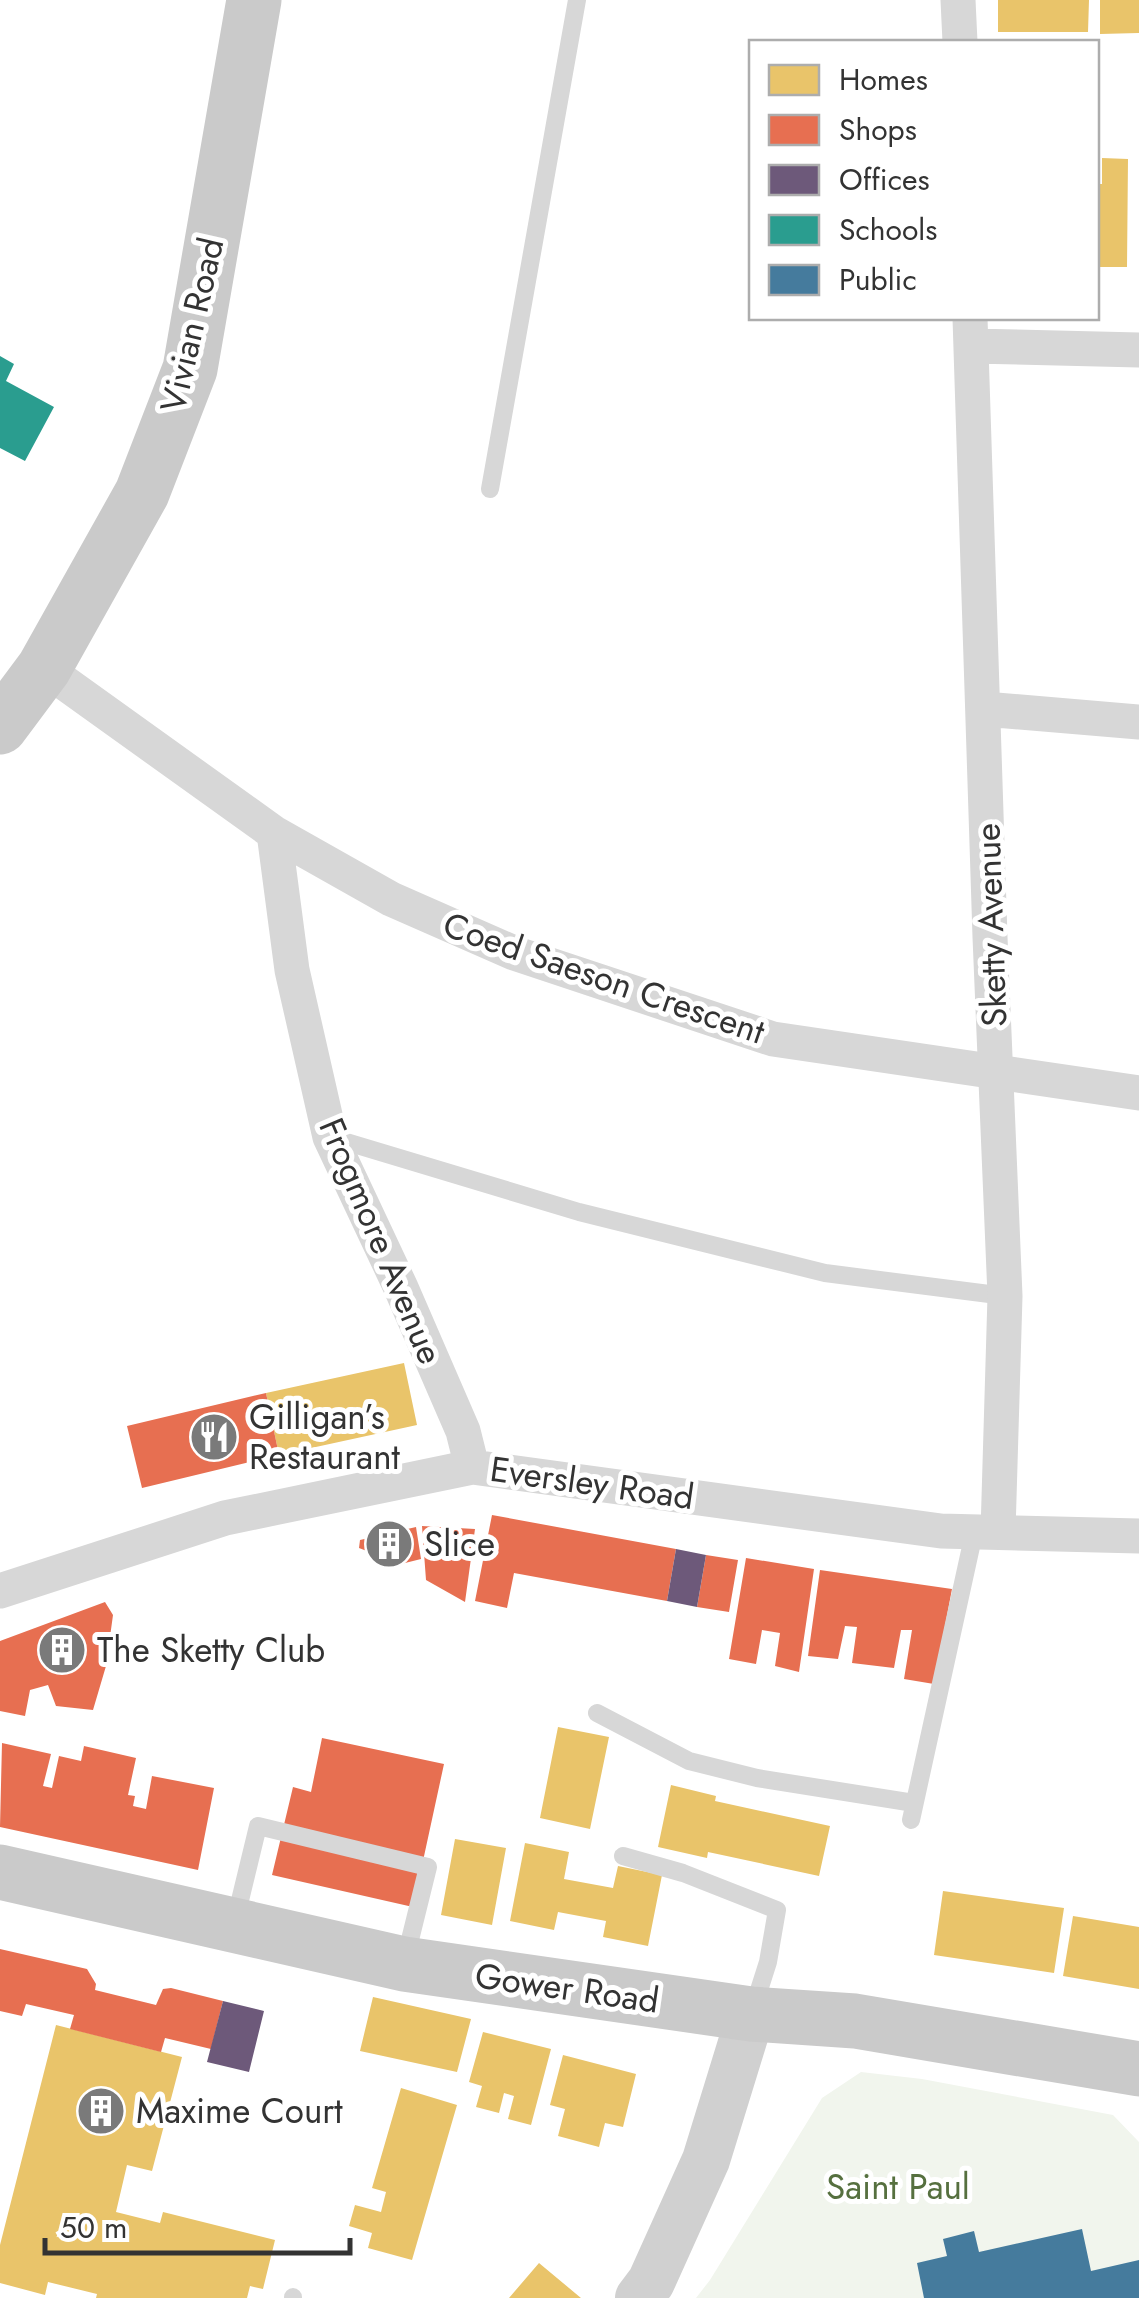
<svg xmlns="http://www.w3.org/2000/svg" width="1139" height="2298" font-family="Jost,sans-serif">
  <rect width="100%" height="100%" fill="#fff"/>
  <!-- green -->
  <path fill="#f1f5ed" d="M861 2072 922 2079 1113 2115 1139 2142V2298H696L710 2280 822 2098Z"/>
  <!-- homes -->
  <path fill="#e9c46a" d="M998 0H1089L1088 32H998Z
    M1100 0H1139V33L1100 34Z
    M1102 158 1128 159 1127 267H1096L1097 184H1102Z
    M404 1363 417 1425 279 1455 266 1393Z
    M558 1727 609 1737 590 1829 540 1818Z
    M671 1785 716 1796 715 1801 830 1826 819 1876 708 1852 707 1858 658 1847Z
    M455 1839 506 1848 492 1925 441 1915Z
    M525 1843 569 1852 564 1879 613 1888 618 1866 662 1875 648 1946 603 1937 606 1921 558 1912 554 1930 510 1921Z
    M943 1891 1064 1908 1054 1973 934 1955Z
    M1073 1916 1139 1927V1989L1063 1976Z
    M373 1997 471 2019 457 2072 360 2051Z
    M56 2025 182 2057 152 2171 127 2165 116 2212 160 2223 163 2212 275 2240 263 2289 250 2286 247 2298H96L97 2294 48 2282 45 2295 0 2283V2245Z
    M483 2032 551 2049 531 2125 508 2119 514 2096 504 2093 499 2113 476 2107 482 2086 469 2082Z
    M563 2055 636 2074 623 2127 605 2123 599 2147 558 2136 565 2109 550 2105Z
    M401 2088 457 2105 412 2260 368 2248 372 2233 349 2226 355 2205 381 2212 386 2192 372 2188Z
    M539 2263 581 2298H509Z"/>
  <!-- shops -->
  <path fill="#e76f51" d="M266 1393 279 1455 142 1488 127 1426Z
    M492 1515 676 1549 667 1601 514 1573 507 1608 475 1601Z
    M422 1526 475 1529 465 1602 426 1580Z
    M416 1527 421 1559 401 1564 359 1548 360 1540Z
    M706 1555 738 1560 729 1612 697 1607Z
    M746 1558 814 1569 799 1672 775 1666 780 1633 762 1630 756 1664 729 1659Z
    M820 1570 952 1589 934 1684 904 1679 912 1630H901L894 1668 852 1663 857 1627 845 1626 838 1659 808 1656Z
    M105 1602 113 1615 106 1666 93 1710 56 1706 48 1685 30 1690 25 1716 0 1711V1641Z
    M322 1738 444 1764 413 1907 272 1875 293 1787 311 1792Z
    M2 1743 51 1754 43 1786 52 1788 59 1756 81 1761 84 1746 136 1758 128 1795 135 1796 133 1806 146 1809 152 1776 214 1788 198 1870 0 1827Z
    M0 1949 87 1969 96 1984 95 1990 156 2005 163 1989 171 1988 223 2001 211 2049 165 2038 161 2052 70 2029 74 2015 26 2004 22 2016 0 2011Z"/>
  <!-- offices -->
  <path fill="#6d597a" d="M676 1549 706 1555 697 1607 667 1601Z
    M223 2001 264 2011 249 2072 207 2062Z"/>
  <!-- schools -->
  <path fill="#2a9d8f" d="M0 356 14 364 6 381 54 407 25 461 0 448Z"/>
  <!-- public -->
  <path fill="#457b9d" d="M1082 2229 1091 2271 1139 2260V2298H924L917 2263 947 2256 943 2239 974 2231 979 2252Z"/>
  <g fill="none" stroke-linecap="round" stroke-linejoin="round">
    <!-- lane -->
    <path stroke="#d7d7d7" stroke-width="18" d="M490 489 577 0
      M330 1137 579 1212 825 1273 1005 1296
      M597 1713 689 1761 757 1778 914 1803
      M911 1820 974 1533
      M623 1856 683 1873 777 1910 768 1962 753 2009
      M235 1921 258 1826 428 1867 406 1956
      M293 2298V2297"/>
    <!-- street -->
    <path stroke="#d7d7d7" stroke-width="35" d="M958 0 960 42
      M970 318 990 937 1005 1296 998 1532
      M971 346 1139 350
      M44 668 274 833 391 899 514 953 773 1039 1139 1093
      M984 709 1139 722
      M274 833 292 970 330 1137 401 1288 463 1431 472 1467
      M0 1591 225 1518 472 1467 941 1531 1139 1536"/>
    <!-- secondary -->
    <path stroke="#d0d0d0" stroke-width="48" d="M639 2298 651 2282 706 2160 751 2014"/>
    <!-- primary -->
    <path stroke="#cacaca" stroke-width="55" d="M0 727 44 668 142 493 190 369 254 0
      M0 1872 404 1964 751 2014 855 2021 1139 2069"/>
  </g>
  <!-- icons -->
  <defs>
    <g id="restaurant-disc" transform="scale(2.5)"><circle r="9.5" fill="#7a7a7a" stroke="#fff"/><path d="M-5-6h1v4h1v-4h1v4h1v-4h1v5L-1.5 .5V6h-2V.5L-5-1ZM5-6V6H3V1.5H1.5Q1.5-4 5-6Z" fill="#fff"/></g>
    <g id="building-disc" transform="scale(2.5)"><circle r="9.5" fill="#7a7a7a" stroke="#fff"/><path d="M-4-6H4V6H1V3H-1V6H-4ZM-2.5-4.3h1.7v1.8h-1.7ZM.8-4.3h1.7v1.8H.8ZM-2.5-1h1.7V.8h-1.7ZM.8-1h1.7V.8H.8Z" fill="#fff"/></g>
  </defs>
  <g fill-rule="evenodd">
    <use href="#restaurant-disc" x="214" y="1437"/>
    <use href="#building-disc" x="389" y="1544"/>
    <use href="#building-disc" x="62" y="1650"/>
    <use href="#building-disc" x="101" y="2111"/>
  </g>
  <g text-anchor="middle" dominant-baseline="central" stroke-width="10" stroke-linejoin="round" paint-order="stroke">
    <!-- street labels -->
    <g font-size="35" fill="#333" stroke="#fff">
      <text transform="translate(192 325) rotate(-77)">Vivian Road</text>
      <text transform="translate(991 925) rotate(-92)">Sketty Avenue</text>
      <text transform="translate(604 978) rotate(19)">Coed Saeson Crescent</text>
      <text transform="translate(381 1241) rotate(67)">Frogmore Avenue</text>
      <text transform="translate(592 1483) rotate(8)">Eversley Road</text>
      <text transform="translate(567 1988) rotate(8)">Gower Road</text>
    </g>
    <!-- poi labels -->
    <g font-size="35" fill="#333" stroke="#fff" text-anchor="start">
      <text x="249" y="1417">Gilligan’s<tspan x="249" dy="40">Restaurant</tspan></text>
      <text x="424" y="1544">Slice</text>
      <text x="97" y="1650">The Sketty Club</text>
      <text x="136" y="2111">Maxime Court</text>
    </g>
    <!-- park labels -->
    <g font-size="35" fill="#56703f" stroke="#fff">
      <text x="898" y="2187">Saint Paul</text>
    </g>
  </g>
  <!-- legend -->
  <rect x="749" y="40" width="350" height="280" fill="#ffffff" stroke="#adadad" stroke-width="2.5"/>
  <rect x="769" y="65" width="50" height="30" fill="#e9c46a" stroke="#adadad" stroke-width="2.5"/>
  <text x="839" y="90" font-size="30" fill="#333333">Homes</text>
  <rect x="769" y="115" width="50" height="30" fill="#e76f51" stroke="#adadad" stroke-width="2.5"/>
  <text x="839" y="140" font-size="30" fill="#333333">Shops</text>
  <rect x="769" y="165" width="50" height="30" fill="#6d597a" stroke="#adadad" stroke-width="2.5"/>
  <text x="839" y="190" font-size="30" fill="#333333">Offices</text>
  <rect x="769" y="215" width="50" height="30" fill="#2a9d8f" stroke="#adadad" stroke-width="2.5"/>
  <text x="839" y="240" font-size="30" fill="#333333">Schools</text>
  <rect x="769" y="265" width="50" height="30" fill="#457b9d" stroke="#adadad" stroke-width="2.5"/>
  <text x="839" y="290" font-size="30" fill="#333333">Public</text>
  <!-- scale -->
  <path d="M45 2238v15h305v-15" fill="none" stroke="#333333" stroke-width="5"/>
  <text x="60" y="2238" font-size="30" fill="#333333" stroke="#ffffff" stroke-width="8" paint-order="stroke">50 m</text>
</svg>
